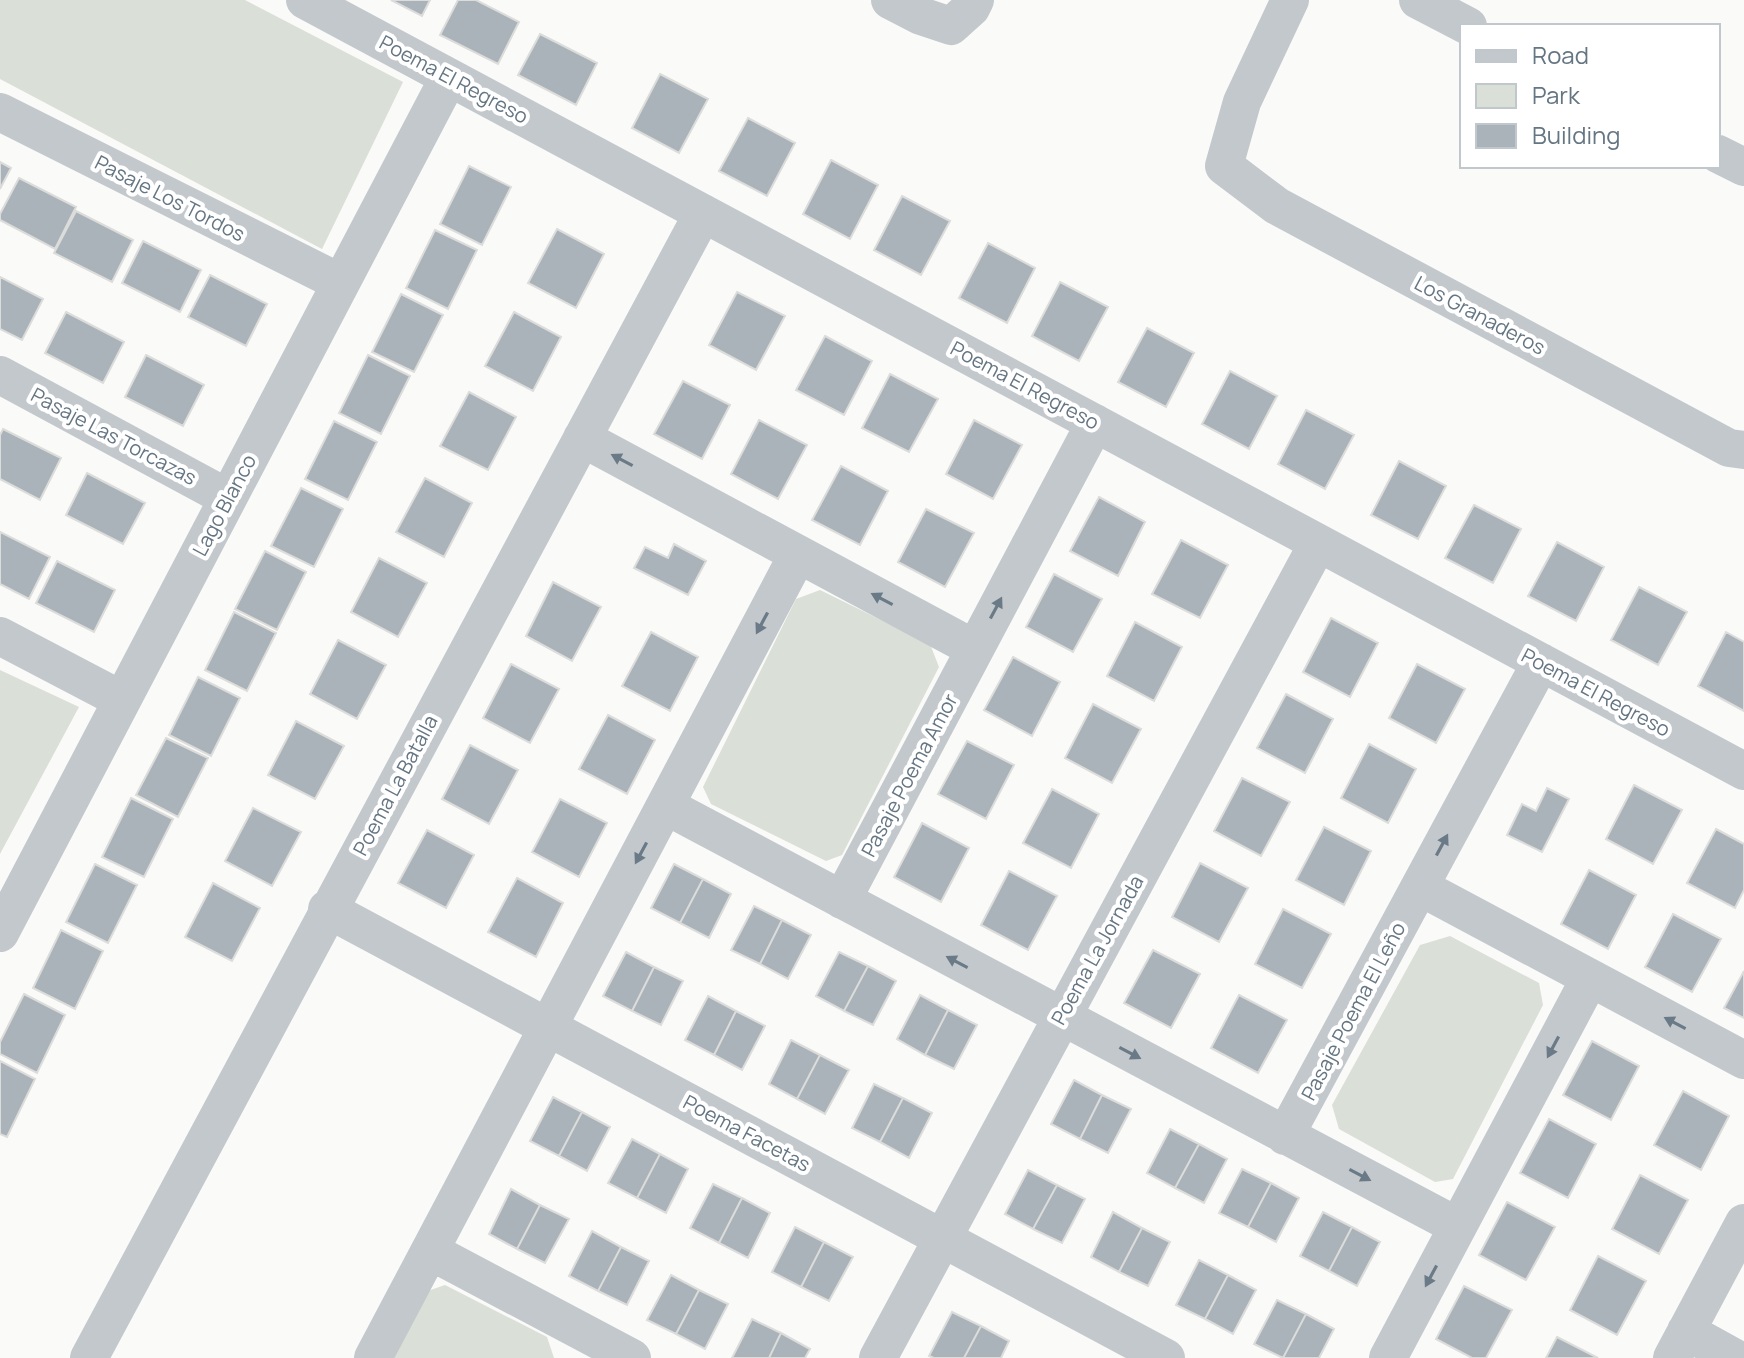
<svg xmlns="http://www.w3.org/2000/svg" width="1744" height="1358" font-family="Manrope,sans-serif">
  <rect width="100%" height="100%" fill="#fafaf8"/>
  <!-- green -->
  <path fill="#dadfd7" d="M0 0H245L403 82 322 249 0 79Z
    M820 590 930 644 939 667 842 855 826 861 711 804 703 787 796 599Z
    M0 670 79 707 0 854Z
    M1450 936 1539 983 1543 1005 1453 1179 1435 1182 1339 1129 1332 1105 1420 945Z
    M445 1285 547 1337 554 1358H386L419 1294Z"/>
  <!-- building -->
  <path fill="#aab3b9" stroke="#dcdcda" stroke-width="2" d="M391 0H430L422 16Z
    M458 0H476L519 22 498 64 440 35Z
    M540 34 597 63 576 105 518 75Z
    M660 74 708 99 679 153 632 128Z
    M748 118 795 143 767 196 719 171Z
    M831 160 878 185 850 239 803 214Z
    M0 162 11 168 0 189Z
    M469 166 511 187 482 245 440 224Z
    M19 178 76 207 55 249 0 220V214Z
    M902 196 950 221 921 275 874 250Z
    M76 211 133 240 112 282 54 253Z
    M557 229 604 254 576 308 528 283Z
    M435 230 477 250 448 309 406 288Z
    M143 241 201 270 180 312 122 283Z
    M988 243 1035 268 1007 323 959 298Z
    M210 275 267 304 246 346 188 317Z
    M0 277 43 299 22 340 0 329Z
    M1060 282 1108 307 1079 361 1032 336Z
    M737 292 785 316 756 370 709 345Z
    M401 294 443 315 414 372 372 352Z
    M66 312 124 342 103 383 45 353Z
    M514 312 561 337 533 391 485 366Z
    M1147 328 1194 353 1166 407 1118 382Z
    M825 336 872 361 844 415 796 390Z
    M146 355 204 385 183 426 125 397Z
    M368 355 410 376 381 434 339 413Z
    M1230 371 1277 396 1249 449 1202 424Z
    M890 374 938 399 909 452 862 428Z
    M683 381 730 405 702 459 654 434Z
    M469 392 516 417 488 470 440 446Z
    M1306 410 1354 435 1325 489 1278 464Z
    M759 420 807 445 778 499 731 474Z
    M974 420 1022 445 993 499 946 474Z
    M334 421 377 442 348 500 305 479Z
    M3 429 61 458 40 500 0 479V435Z
    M1399 461 1446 486 1418 539 1371 515Z
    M841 466 888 491 860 545 812 520Z
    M87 473 145 503 123 544 66 515Z
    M425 478 472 503 444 557 396 532Z
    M301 488 343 509 314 567 271 546Z
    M1099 497 1145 522 1118 576 1070 551Z
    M1474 505 1521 529 1493 583 1445 558Z
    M926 509 974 533 945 587 898 562Z
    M0 532 50 557 29 599 0 584Z
    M1181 540 1228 565 1200 618 1152 594Z
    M1557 542 1604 567 1576 621 1528 596Z
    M674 544 706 561 688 595 634 568 645 547 668 558Z
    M265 551 306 572 277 630 235 609Z
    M379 558 427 583 398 637 351 612Z
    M57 561 115 590 94 632 36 603Z
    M1054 574 1102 599 1073 652 1026 627Z
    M553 582 601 607 572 661 526 636Z
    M1639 587 1687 612 1658 665 1611 640Z
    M234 612 276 633 247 691 205 670Z
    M1331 618 1378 643 1350 697 1303 672Z
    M1135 622 1182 647 1154 701 1107 676Z
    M651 632 698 657 670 711 622 686Z
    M1726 632 1744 642V711L1698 686Z
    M338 640 386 665 357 719 310 694Z
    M1013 657 1060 682 1032 736 984 710Z
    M511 664 559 689 530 743 483 718Z
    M1417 664 1465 689 1436 743 1389 718Z
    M198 677 240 698 211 756 169 735Z
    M1286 694 1333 719 1305 773 1257 748Z
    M1093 704 1141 729 1112 783 1065 758Z
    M608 715 655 740 627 794 579 769Z
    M296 721 344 746 315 799 268 775Z
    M166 738 208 758 178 817 136 795Z
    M967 741 1014 765 986 819 938 794Z
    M1369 744 1416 769 1388 823 1341 798Z
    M470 745 518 770 489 824 442 799Z
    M1242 778 1290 802 1261 856 1214 831Z
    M1634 785 1682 810 1653 864 1606 839Z
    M1547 788 1569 799 1542 852 1507 835 1522 804 1536 811Z
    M1052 789 1099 814 1071 868 1023 843Z
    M131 798 173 819 144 877 102 857Z
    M560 799 607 823 579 877 532 852Z
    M253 808 301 832 272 886 225 861Z
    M922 823 969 848 941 902 894 877Z
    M1324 827 1371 851 1344 905 1296 880Z
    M1716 829 1744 844V890L1735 908 1687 883Z
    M427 830 474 855 446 908 398 883Z
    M1200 863 1248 888 1219 942 1172 917Z
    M95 864 137 885 108 943 66 922Z
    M674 864 703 879 680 923 651 908Z
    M1589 870 1636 895 1608 949 1561 924Z
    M1009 871 1057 896 1028 950 981 925Z
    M517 878 563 903 536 957 488 932Z
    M703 879 731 894 709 938 680 923Z
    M213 883 260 908 232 961 185 937Z
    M754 906 782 920 760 964 731 950Z
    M1283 909 1331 934 1302 988 1255 964Z
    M1673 914 1721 939 1692 992 1645 967Z
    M782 920 811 935 788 979 760 964Z
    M61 930 103 951 75 1009 33 988Z
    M1153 950 1200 974 1171 1028 1124 1003Z
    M626 952 654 967 632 1011 603 996Z
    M839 952 868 966 844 1011 816 996Z
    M868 966 896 981 873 1025 844 1011Z
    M654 967 683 981 661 1025 632 1011Z
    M1744 971V1018L1724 1008Z
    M24 994 65 1015 37 1073 0 1054V1042Z
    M920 995 948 1010 925 1055 897 1039Z
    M1239 995 1287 1020 1258 1073 1211 1048Z
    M708 996 736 1011 714 1055 685 1040Z
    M948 1010 977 1025 954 1069 925 1055Z
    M736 1011 765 1026 742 1070 714 1055Z
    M791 1040 820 1055 797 1099 769 1084Z
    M1592 1041 1639 1066 1611 1120 1563 1095Z
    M820 1055 849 1070 825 1114 797 1099Z
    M0 1061 35 1079 7 1137 0 1134Z
    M1074 1080 1102 1095 1080 1139 1051 1124Z
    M874 1084 903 1098 880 1142 852 1128Z
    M1683 1091 1729 1116 1701 1170 1654 1145Z
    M1102 1095 1131 1109 1108 1153 1080 1139Z
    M553 1097 582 1112 559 1156 530 1141Z
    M903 1098 932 1113 909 1158 880 1142Z
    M582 1112 610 1127 587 1171 559 1156Z
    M1549 1119 1596 1144 1568 1198 1520 1173Z
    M1170 1129 1199 1144 1175 1188 1147 1173Z
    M632 1139 660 1154 637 1198 608 1183Z
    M1199 1144 1227 1159 1204 1203 1175 1188Z
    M660 1154 688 1169 666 1213 637 1198Z
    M1242 1169 1271 1183 1248 1227 1219 1213Z
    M1028 1170 1057 1185 1033 1229 1005 1214Z
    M1640 1175 1688 1200 1659 1254 1612 1229Z
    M1271 1183 1299 1198 1276 1242 1248 1227Z
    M713 1184 742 1198 719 1243 690 1228Z
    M1057 1185 1085 1199 1062 1243 1033 1229Z
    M511 1189 540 1205 517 1249 489 1234Z
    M742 1198 770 1213 748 1258 719 1243Z
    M1507 1202 1555 1227 1526 1280 1479 1255Z
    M540 1205 569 1219 545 1263 517 1249Z
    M1113 1212 1142 1228 1119 1272 1091 1257Z
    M1323 1212 1352 1227 1329 1271 1300 1256Z
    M795 1227 824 1242 801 1287 772 1272Z
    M1352 1227 1380 1242 1357 1286 1329 1271Z
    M1142 1228 1170 1242 1148 1286 1119 1272Z
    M592 1231 621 1247 598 1291 569 1276Z
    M824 1242 853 1257 829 1301 801 1287Z
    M621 1247 649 1261 627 1305 598 1291Z
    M1598 1256 1646 1281 1617 1335 1570 1310Z
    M1199 1260 1228 1275 1205 1319 1176 1305Z
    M671 1275 699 1290 676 1334 647 1320Z
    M1228 1275 1256 1290 1233 1334 1205 1319Z
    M1464 1286 1512 1310 1486 1358H1472L1436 1339Z
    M699 1290 728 1304 705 1349 676 1334Z
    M1277 1300 1306 1314 1283 1358 1254 1344Z
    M952 1312 981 1326 964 1358H934L929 1356Z
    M1306 1314 1334 1329 1319 1358H1283Z
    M752 1319 781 1333 769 1358H732Z
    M981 1326 1009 1341 1001 1358H964Z
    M781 1333 810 1349 805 1358H769Z
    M1557 1337 1598 1358H1546Z"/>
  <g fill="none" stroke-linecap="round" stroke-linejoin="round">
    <!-- minor -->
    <path stroke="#c3c8cc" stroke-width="38" d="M305 0 1744 771
      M890 0 921 16 951 26 971 8 975 0
      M1290 0 1242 102 1224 166 1277 206 1729 448 1744 450
      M1418 0 1468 26
      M0 112 341 283
      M1718 154 1744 167
      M0 375 228 498
      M582 438 975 649
      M0 636 122 700
      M666 806 1457 1226
      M1420 887 1744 1060
      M842 900 1095 423
      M327 909 1166 1358
      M0 933 449 77
      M1285 1136 1541 662
      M430 1251 632 1358
      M1686 1331 1735 1358
      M89 1358 703 213
      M373 1358 798 554
      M878 1358 1318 543
      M1388 1358 1590 978
      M1672 1358 1744 1223"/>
  </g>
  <!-- one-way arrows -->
  <defs><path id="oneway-solid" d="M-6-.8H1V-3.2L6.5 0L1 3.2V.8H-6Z" transform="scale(2)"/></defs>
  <g fill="#6a7a87">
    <use href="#oneway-solid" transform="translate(622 460) rotate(-152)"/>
    <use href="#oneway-solid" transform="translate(882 599) rotate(-152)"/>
    <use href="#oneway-solid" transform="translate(996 608) rotate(-62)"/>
    <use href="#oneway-solid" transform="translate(762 623) rotate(118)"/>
    <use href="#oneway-solid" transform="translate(1442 845) rotate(-62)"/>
    <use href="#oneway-solid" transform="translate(641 853) rotate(118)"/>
    <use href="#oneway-solid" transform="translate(957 962) rotate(-152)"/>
    <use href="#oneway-solid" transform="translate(1675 1023) rotate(-152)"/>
    <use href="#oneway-solid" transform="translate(1553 1047) rotate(118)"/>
    <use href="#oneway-solid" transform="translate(1130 1053) rotate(28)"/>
    <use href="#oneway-solid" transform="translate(1360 1175) rotate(28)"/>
    <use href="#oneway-solid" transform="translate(1431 1276) rotate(118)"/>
  </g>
  <g text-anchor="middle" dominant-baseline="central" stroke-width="8" stroke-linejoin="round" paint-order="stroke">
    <!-- street labels -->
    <g font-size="20" fill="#657683" stroke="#fff">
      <text transform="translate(454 79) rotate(28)">Poema El Regreso</text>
      <text transform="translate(170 198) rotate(27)">Pasaje Los Tordos</text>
      <text transform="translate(1480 315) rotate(28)">Los Granaderos</text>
      <text transform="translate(1025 385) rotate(28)">Poema El Regreso</text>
      <text transform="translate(114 436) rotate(28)">Pasaje Las Torcazas</text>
      <text transform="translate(224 505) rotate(-62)">Lago Blanco</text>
      <text transform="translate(1596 692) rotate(28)">Poema El Regreso</text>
      <text transform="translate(909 775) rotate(-62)">Pasaje Poema Amor</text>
      <text transform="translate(395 785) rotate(-62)">Poema La Batalla</text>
      <text transform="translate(1097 950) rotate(-61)">Poema La Jornada</text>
      <text transform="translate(1353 1011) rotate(-62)">Pasaje Poema El Leño</text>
      <text transform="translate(747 1133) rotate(28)">Poema Facetas</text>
    </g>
  </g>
  <!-- legend -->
  <rect x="1460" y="24" width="260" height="144" fill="#ffffff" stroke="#c1c8cd" stroke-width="2"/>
  <rect x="1476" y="50" width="40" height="12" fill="#c3c8cc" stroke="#c1c8cd" stroke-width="2"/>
  <text x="1532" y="64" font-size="24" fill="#657683">Road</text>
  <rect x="1476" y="84" width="40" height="24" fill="#dadfd7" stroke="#c1c8cd" stroke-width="2"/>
  <text x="1532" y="104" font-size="24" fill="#657683">Park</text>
  <rect x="1476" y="124" width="40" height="24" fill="#aab3b9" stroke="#c1c8cd" stroke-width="2"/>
  <text x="1532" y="144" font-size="24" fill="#657683">Building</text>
</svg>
